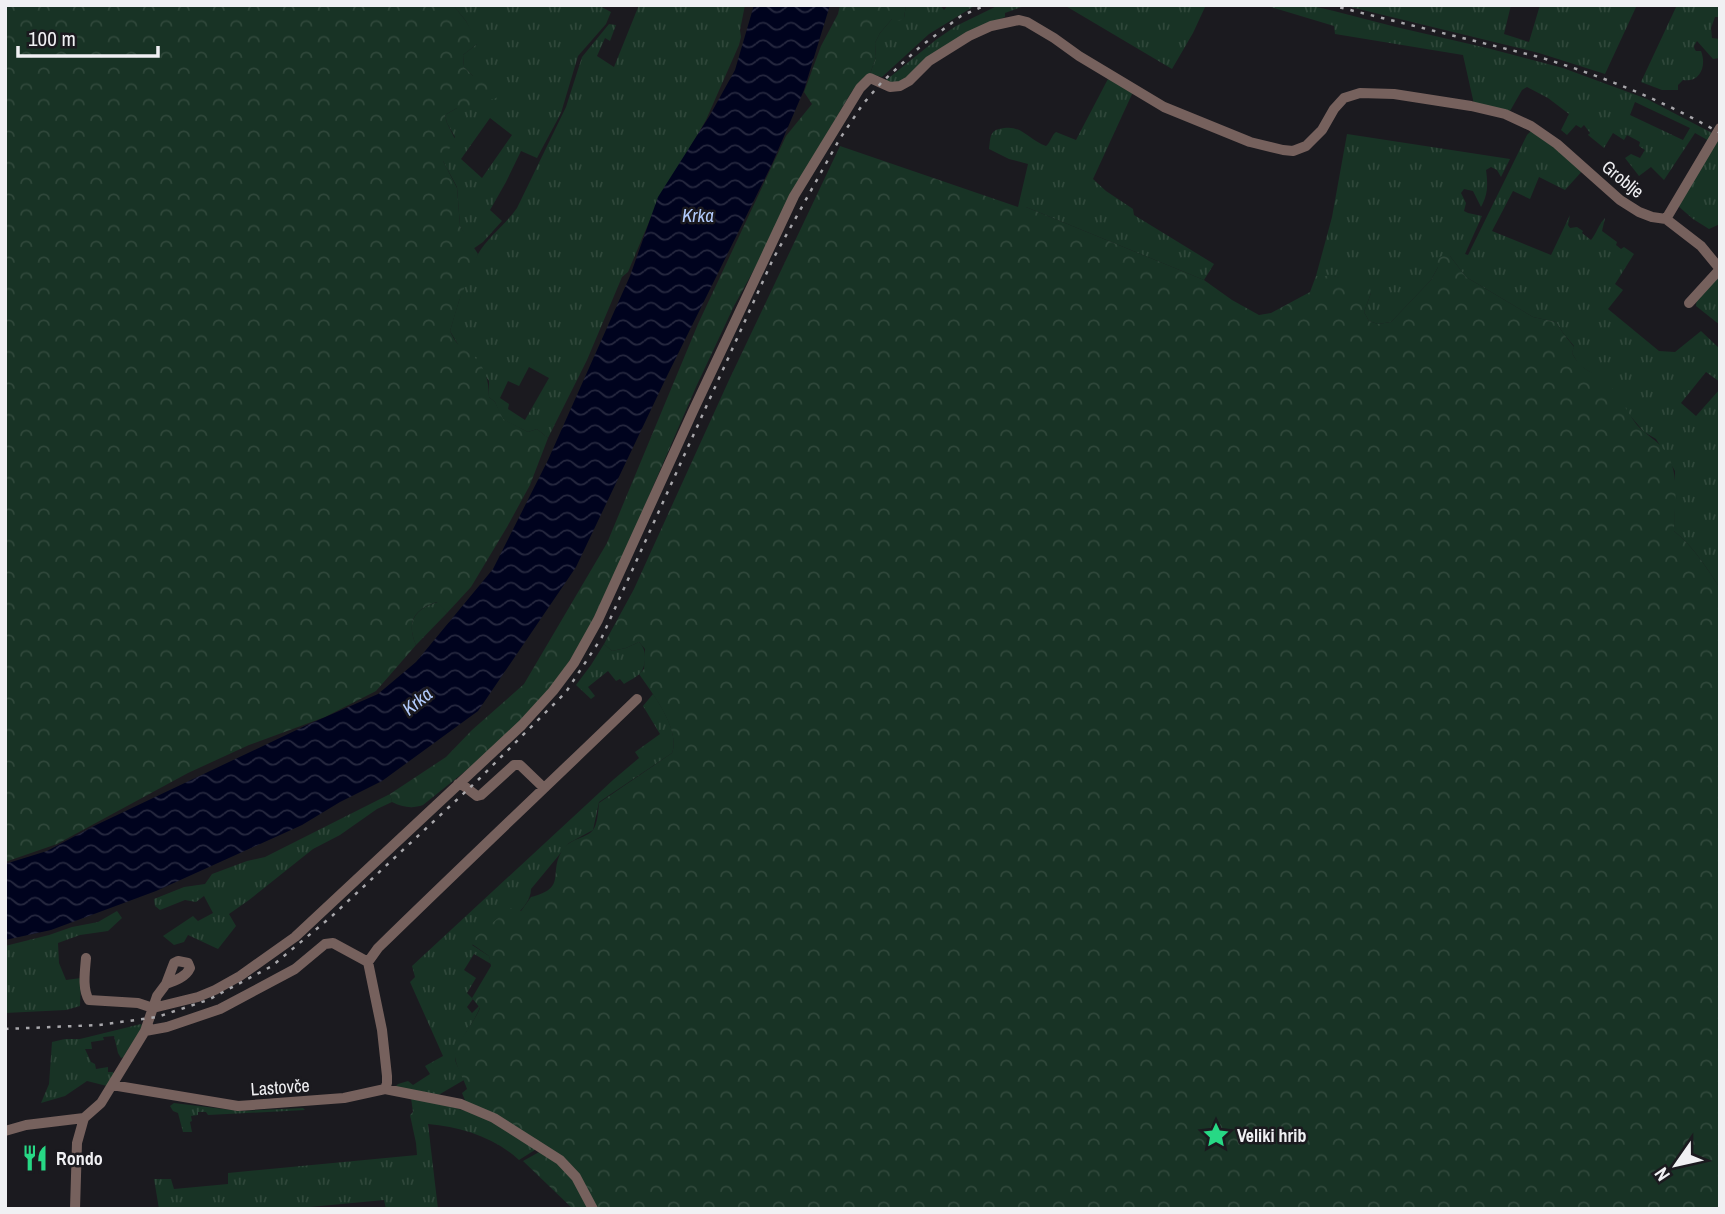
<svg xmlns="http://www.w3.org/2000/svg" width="1725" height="1214" font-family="'Archivo Narrow',sans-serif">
  <defs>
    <pattern id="grass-tufts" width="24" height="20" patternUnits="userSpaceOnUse" patternTransform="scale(1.75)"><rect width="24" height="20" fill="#183325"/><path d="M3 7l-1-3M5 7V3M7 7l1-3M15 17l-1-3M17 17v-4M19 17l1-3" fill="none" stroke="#2f473a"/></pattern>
    <pattern id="forest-crowns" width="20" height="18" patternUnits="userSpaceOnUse" patternTransform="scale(1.75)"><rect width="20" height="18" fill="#183325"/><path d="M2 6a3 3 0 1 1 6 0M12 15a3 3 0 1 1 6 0" fill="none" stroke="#2f473a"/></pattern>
    <pattern id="water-waves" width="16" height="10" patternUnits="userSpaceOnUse" patternTransform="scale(1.75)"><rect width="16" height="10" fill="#00031e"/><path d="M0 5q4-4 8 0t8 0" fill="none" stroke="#26283f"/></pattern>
  </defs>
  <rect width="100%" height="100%" fill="#1b1a1f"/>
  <!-- grass -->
  <path fill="url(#grass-tufts)" fill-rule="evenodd" d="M453 5H598L611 12 606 24 578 56 561 113 537 158 521 151 506 182 490 210 502 221 483 242 473 249 460 226 457 187 443 161 442 156 455 137 447 123 445 115 457 108H468L473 76 464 67 463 55 477 44 466 21ZM490 118 512 135 482 178 461 159Z
    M639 5H745L740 30 741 37 739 45 706 120 657 203 628 272 622 277 587 360 548 438 537 429 528 432 502 419 495 402 489 397V381L469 353 460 348 450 331C457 307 466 275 478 254 487 238 506 224 517 208L566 107 582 57 609 24 616 25 610 41 605 38 597 56 614 67ZM529 367 549 378 525 420 508 409 509 404 500 398 508 381 519 386Z
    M906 5H940L944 10 948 5H976L929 34 882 77 870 74 876 57 875 43 880 33 892 19 904 18Z
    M999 5H1027L1005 13V17L987 24 898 83 885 81 937 39 956 26Z
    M1064 5H1206L1193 33 1172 69Z
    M1264 5H1308L1334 11 1396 27 1487 48 1563 68 1647 99 1714 134 1711 142 1695 133 1664 180 1651 167 1639 176 1625 158 1631 154 1640 158 1645 150 1639 146 1640 142 1627 135 1624 140 1613 133 1604 148 1588 135 1590 133 1584 125 1581 128 1576 125 1567 135 1561 130 1569 114 1548 98 1527 87 1522 90 1510 111 1474 104 1463 55 1335 34 1334 26ZM1635 102 1690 128 1683 140 1630 115Z
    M1342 5H1511L1504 34 1529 42 1540 5H1637L1605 74 1539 53Z
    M1677 5H1720V17H1715L1711 28 1712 38 1720 39V58L1713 59 1697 41C1695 45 1692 46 1696 51H1701C1707 66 1700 83 1683 80L1678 85V90H1662L1641 82Z
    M1109 77 1133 92 1093 179 1106 191 1133 209 1134 215 1214 264 1204 280 1026 207H1018L1028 164 1009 159 989 149C991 136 989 130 1004 128 1022 125 1030 141 1046 146 1051 142 1051 136 1056 132L1076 140Z
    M1531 131 1584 169 1565 190 1539 177 1530 199 1513 191 1492 231 1551 255 1570 215 1568 225 1570 228 1577 227 1583 231 1582 233 1591 240C1597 233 1598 225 1605 218L1602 231 1617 242 1616 245 1621 249 1624 247 1634 254 1615 284 1623 290 1608 309 1659 351 1675 352 1701 331 1720 349V382L1706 372 1681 403 1696 416 1720 389V588C1706 567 1694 547 1674 531L1675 471 1656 439 1644 432 1627 412 1607 383 1579 365 1572 353 1574 346 1563 333 1556 322 1533 317 1466 277 1450 256 1438 267 1431 280 1391 322 1378 324 1369 321 1364 312 1371 293 1334 276H1316L1332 217 1347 134 1510 159 1501 177 1497 170 1491 167 1486 170C1488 185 1488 194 1481 207L1473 191 1464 189 1461 193 1466 203 1464 211 1468 213 1482 216 1465 254 1468 255 1527 135Z
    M1719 139 1720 224 1709 229 1693 219 1677 205Z
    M1720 277V325L1696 306C1697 292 1710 285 1720 277Z
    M438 602 447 613 416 645C406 622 414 609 438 602Z
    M639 642C644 648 645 651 645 658 644 675 637 676 624 684L620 679 616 681 608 671 588 687 595 696 591 699 576 685 591 665 604 644 612 651 626 648Z
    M653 694C663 709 679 735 672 753L599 802 593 830 569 843 531 889C531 913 490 932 472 945L489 956 491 964 474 954 464 970 476 978 467 993 473 999 467 1007 472 1013 479 1006 480 1007C475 1022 455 1045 455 1059 456 1065 462 1074 464 1080L435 1097 395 1087 398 1084 408 1081 413 1085 430 1074 425 1066 443 1056 410 982 415 977 412 966 613 780 639 758 635 752 660 734 643 706Z
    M390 794 392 802 377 809 340 835 313 849 249 900 229 914 236 926 218 949 188 935 184 942 174 945 163 936 193 916 198 921 213 913 204 896 196 902 185 900 160 910 155 906 154 899 184 887 205 884 212 874 247 861 265 857Z
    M117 911 122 918 108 931 80 935 58 943 59 963 66 980 81 978 80 1006 66 1010 5 1013V946L49 935 72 927 98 922Z
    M141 1024 144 1028 128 1049 124 1057 121 1058 118 1053 114 1036 103 1037 104 1040 91 1042 92 1049H85L91 1062 95 1064 96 1069 108 1067V1072H113L114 1075 107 1086 87 1081 65 1096 41 1103 49 1084 52 1042 65 1039H80Z
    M411 1098 436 1102 482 1116 538 1148 519 1160C494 1137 461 1127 428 1124L438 1209H386L384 1200 289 1209H159L154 1179H171L174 1189 228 1184V1173L417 1155 416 1143 410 1115 413 1112Z
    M174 1103 240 1111 303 1108 305 1110 208 1115 206 1112H198V1115L191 1116 192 1121 190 1122 192 1132H183L178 1113 173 1111 170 1106Z"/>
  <!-- forest -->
  <path fill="url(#forest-crowns)" d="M5 5H453L466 21 477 41V44L463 55 464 67 473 76 495 74 504 95 468 108H457L445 115 447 123 456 141 443 156V161L457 188 460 226 478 254 459 301 450 331C458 348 460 345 473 356 485 366 489 381 489 397L495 402 503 419 528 432 537 429 548 438 530 485 507 527 471 587 447 613 437 602C414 609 406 622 416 645L376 691 325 717 249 745 188 773 57 844 5 862Z
    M840 5H906L904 18 899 21 892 19 880 33 875 43 876 57 870 74 852 91 791 194 763 253 734 306 696 387 620 563 585 636 551 690 528 714 473 765 423 805C412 809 402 807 392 802L390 794 446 757 472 730 524 684 607 543 698 324 786 136 812 104 804 92 821 46 838 14Z
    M840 146 1018 207H1026L1204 280 1232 300 1259 315 1271 313 1310 292 1316 276H1334L1370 288 1371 293 1364 312 1369 321 1378 324 1391 322 1431 280 1438 267 1437 261 1441 256H1450L1466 277 1533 317 1556 322 1563 333 1574 347 1572 353C1583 374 1594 370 1609 384 1620 396 1627 412 1637 425 1646 435 1657 440 1665 451 1681 473 1674 505 1674 531 1694 547 1706 567 1720 588V1209H597L579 1178 467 1105 462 1093 467 1089C464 1079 456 1067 455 1057 454 1045 475 1022 480 1008L472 998 491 966 489 956 472 944V940L510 908 521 911 531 897C568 888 548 873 562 851 571 837 586 839 593 830 598 823 598 811 599 803L672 753C681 730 652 693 639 674L644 669 645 649 639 642 626 648 612 651 604 644 634 589 729 380Z
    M541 1151 569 1173 590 1209H573L523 1161Z"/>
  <!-- water -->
  <path fill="url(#water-waves)" d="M754 5H830L804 90 772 164 667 376 576 567 478 711 382 781 340 802 302 825 156 891 51 930 5 940V864L47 851 94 826 307 725 378 694 416 662 493 569 548 460 630 276 658 197 710 115 735 70Z"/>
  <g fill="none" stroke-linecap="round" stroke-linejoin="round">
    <!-- street -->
    <path stroke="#76615d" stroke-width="10" d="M1666 219 1720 128
      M1689 303 1720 269
      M458 784 464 786 477 796 481 795 514 765H520L544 788
      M86 958C85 971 82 989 89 1000L138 1003 153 1008
      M368 962 378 948C464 864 551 782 637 699
      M153 1008 198 997 215 990 240 976 295 937 522 725 553 691 574 663 598 620 693 411 794 196 860 88 870 78 890 87 900 86 909 81 929 61 969 36 991 26 1019 20 1027 22 1054 38 1079 56 1164 107 1250 142 1283 150 1293 151 1306 146 1322 130 1334 109 1344 98 1360 93 1394 94 1471 106 1505 114 1531 126 1557 144 1620 200 1639 212 1652 217 1666 219 1701 246 1720 269
      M145 1031 167 1027 220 1009 295 969 325 944 333 943 368 962 382 1030 387 1076V1083L385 1089
      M112 1085 238 1106 344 1098 385 1089 461 1104 494 1118 560 1160 576 1177 593 1209
      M5 1131 26 1125 84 1118 101 1103 145 1031 157 996 166 984 174 963 178 961 188 963 190 968C186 977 175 981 166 984
      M75 1209 77 1143 84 1118"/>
    <!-- rail -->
    <path stroke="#a8a7ab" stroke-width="2.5" stroke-dasharray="3.5 7" stroke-linecap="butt" d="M1330 5 1539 57C1602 76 1662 100 1720 133
      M5 1029 99 1025 157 1017 208 1000 272 966 332 916 477 781 566 692 602 637 773 259 839 140 863 104 881 83 921 46 961 16 986 5"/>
  </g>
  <!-- icons -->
  <defs>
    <g id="sight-bare" transform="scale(2.1)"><path d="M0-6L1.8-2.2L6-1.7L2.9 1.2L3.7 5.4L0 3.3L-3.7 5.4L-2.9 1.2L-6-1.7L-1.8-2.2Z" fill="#27d885" stroke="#1b1a1f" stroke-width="2.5" paint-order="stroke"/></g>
    <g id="restaurant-bare" transform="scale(2.1)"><path d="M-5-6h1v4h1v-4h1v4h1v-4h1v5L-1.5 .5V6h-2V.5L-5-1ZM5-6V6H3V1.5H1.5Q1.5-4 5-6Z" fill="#27d885" stroke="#1b1a1f" stroke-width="2.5" paint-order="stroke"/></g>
  </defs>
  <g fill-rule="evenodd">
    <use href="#sight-bare" x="1216" y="1135"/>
    <use href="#restaurant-bare" x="35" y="1158"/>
  </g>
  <g text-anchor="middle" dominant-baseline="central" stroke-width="5" stroke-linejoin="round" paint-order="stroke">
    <!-- street labels -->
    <g font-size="18" fill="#f0f0f3" stroke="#1b1a1f">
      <text transform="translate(1623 179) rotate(39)">Groblje</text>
      <text transform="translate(280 1087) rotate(-4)">Lastovče</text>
    </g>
    <!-- poi labels -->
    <g font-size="18" font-weight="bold" fill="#f0f0f3" stroke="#1b1a1f" text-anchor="start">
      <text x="1237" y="1135">Veliki hrib</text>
      <text x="56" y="1158">Rondo</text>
    </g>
    <!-- water labels -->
    <g font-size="19" font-style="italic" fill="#b1cafb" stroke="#1b1a1f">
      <text x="698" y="215">Krka</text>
      <text transform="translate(417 701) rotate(-39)">Krka</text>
    </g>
  </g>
  <!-- border -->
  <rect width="1725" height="1214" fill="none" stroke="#f0f0f3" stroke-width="14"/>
  <!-- north arrow -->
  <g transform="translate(1676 1165) rotate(236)" stroke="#1b1a1f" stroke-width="5" paint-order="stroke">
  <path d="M0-5L12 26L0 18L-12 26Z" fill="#f0f0f3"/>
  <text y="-10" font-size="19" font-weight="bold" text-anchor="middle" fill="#f0f0f3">N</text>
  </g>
  <!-- scale -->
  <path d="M18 46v10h140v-10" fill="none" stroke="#f0f0f3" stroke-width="3.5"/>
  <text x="28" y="46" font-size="21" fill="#f0f0f3" stroke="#1b1a1f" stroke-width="5" paint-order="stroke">100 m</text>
</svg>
